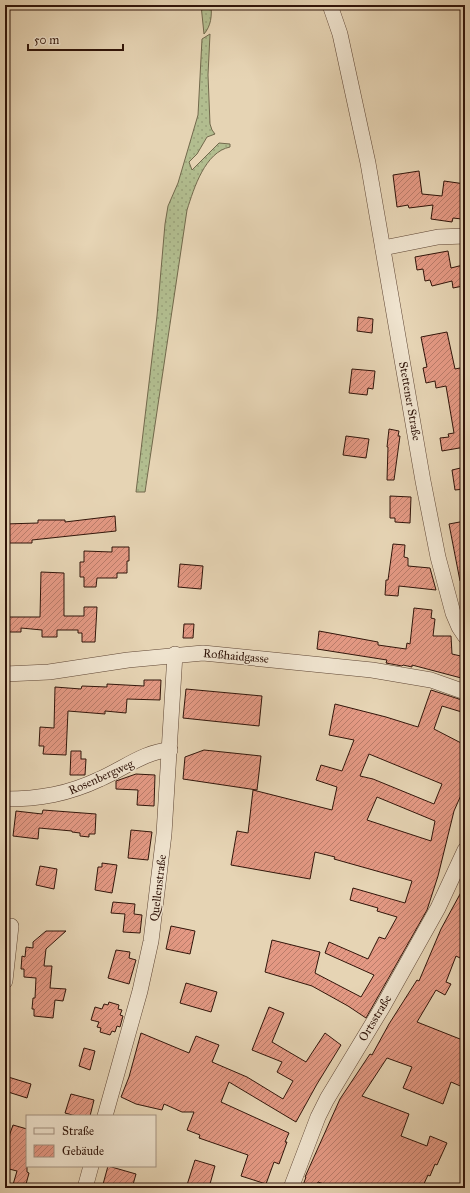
<svg xmlns="http://www.w3.org/2000/svg" width="470" height="1193" font-family="'IM FELL Great Primer',serif">
  <style>
    .grass { fill: url(#grass-dots); stroke: #72694c }
    .building { fill: url(#building-hatch); stroke: #31150a; fill-rule: evenodd }
    .lines { fill: none; stroke-linecap: round; stroke-linejoin: round }
    .minor-casing { stroke: #5e4534; stroke-width: 16 }
    .minor { stroke: #efe3ce; stroke-width: 15 }
    .labels { text-anchor: middle; stroke-width: 3; stroke-linejoin: round; paint-order: stroke }
    .street-label { font-size: 12px; fill: #31150a; stroke: #efe3ce }
  </style>
  <defs>
    <pattern id="grass-dots" width="8" height="8" patternUnits="userSpaceOnUse"><rect width="8" height="8" fill="#b2bd8f"/><path d="M2 2h.1M6 6h.1" fill="none" stroke="#9aa27a" stroke-width="1.8" stroke-linecap="round"/></pattern>
    <pattern id="building-hatch" width="6" height="6" patternUnits="userSpaceOnUse"><rect width="6" height="6" fill="#e49984"/><path d="M-1 1l2-2M0 6l6-6M5 7l2-2" fill="none" stroke="#b97c6a"/></pattern>
  </defs>
  <rect width="100%" height="100%" fill="#e6d4b4"/>
  <filter id="stains"><feTurbulence type="fractalNoise" baseFrequency=".005" numOctaves="4"/><feColorMatrix values="0 0 0 0 .2 0 0 0 0 .09 0 0 0 0 .02 0 0 0 .5 -.17"/></filter>
  <radialGradient id="worn" r=".72"><stop offset=".6" stop-color="#630" stop-opacity="0"/><stop offset="1" stop-color="#630" stop-opacity=".3"/></radialGradient>
  <!-- grass -->
  <g class="grass">
    <path d="M201 5H211C212 16 211 26 204 34Z"/>
    <path d="M210 34 208 75 210 124 212 130 215 134 207 137 197 154 189 162 192 170 219 143 230 144V147C205 152 194 188 187 210L145 492H136L157 316 165 224 168 206 178 183 198 115 202 39Z"/>
  </g>
  <!-- building -->
  <g class="building">
    <polygon points="419,171 422,194 442,196 444,181 465,184 465,197 462,219 453,218 452,222 431,219 433,205 409,208 408,205 397,207 393,175"/>
    <polygon points="448,251 451,268 463,265 463,286 453,288 452,281 432,286 430,280 425,281 423,269 417,270 415,257"/>
    <polygon points="358,317 373,319 372,333 357,331"/>
    <polygon points="447,332 455,369 465,367 465,447 442,451 440,438 449,437 448,434 454,433 446,386 436,388 435,381 426,383 423,368 427,367 421,337"/>
    <polygon points="352,369 375,371 373,389 368,388 367,395 349,393"/>
    <polygon points="389,429 399,431 398,436 400,436 394,480 387,480 388,447 387,447"/>
    <polygon points="346,436 369,439 366,458 343,455"/>
    <polygon points="465,467 465,489 455,490 452,470"/>
    <polygon points="390,496 411,497 410,523 395,522 395,518 390,518"/>
    <polygon points="115,516 116,531 32,540 32,543 5,543 5,524 38,523 38,520 65,520 65,522"/>
    <polygon points="465,521 465,581 460,581 449,524"/>
    <polygon points="393,544 405,545 404,557 408,558 408,566 430,568 436,590 399,586 398,596 385,595 386,580 388,580"/>
    <polygon points="112,547 129,547 129,561 127,561 127,573 117,573 117,578 97,578 96,587 84,587 84,577 80,577 80,562 84,562 84,551 112,552"/>
    <polygon points="180,564 203,566 201,589 178,587"/>
    <polygon points="41,572 64,573 64,616 84,616 84,607 97,607 95,642 82,642 82,633 78,633 78,630 57,630 57,637 42,637 42,630 21,628 21,632 5,632 5,617 40,617"/>
    <polygon points="414,608 432,610 431,618 435,619 433,636 451,636 452,654 465,657 465,679 412,665 412,667 403,665 402,666 386,663 387,660 317,649 319,631 378,642 378,645 406,649 407,643 410,644"/>
    <polygon points="184,624 194,624 193,638 183,638"/>
    <polygon points="144,680 161,680 160,700 127,699 126,713 105,711 105,714 68,711 66,755 43,754 44,746 39,746 40,727 54,728 55,687 81,689 82,686 107,687 107,684 144,686"/>
    <polygon points="186,689 262,696 259,726 183,718"/>
    <path d="M431 690 465 701V713L442 706 434 729 465 745V786L454 811 438 876 427 910 366 1018 348 1006 312 986 265 972 272 940 320 952 315 973 361 997 374 975 325 953 329 942 368 959 379 937 385 939 397 917 377 911 378 908 350 900 353 888 405 903 412 881 334 859 335 857 315 852 310 879 231 865 237 831 248 833 253 790 332 810 337 787 316 780 321 765 342 771 354 740 329 735 335 704 386 717 418 727ZM369 754 442 784 434 804 373 779 360 776ZM377 797 435 821 431 841 367 820Z"/>
    <polygon points="204,750 261,756 257,790 183,779 185,757"/>
    <polygon points="71,751 81,751 81,759 86,759 85,775 70,775"/>
    <polygon points="136,774 155,775 154,806 137,805 138,790 116,789 116,781"/>
    <polygon points="43,810 96,814 95,834 89,834 89,837 80,836 80,833 72,832 72,831 39,828 38,839 13,836 16,811 42,814"/>
    <polygon points="131,830 152,832 148,860 128,858"/>
    <polygon points="102,863 117,865 112,893 95,890 98,867 102,867"/>
    <polygon points="40,866 57,869 54,889 36,885"/>
    <polygon points="465,885 465,953 462,959 456,956 446,982 451,984 445,995 436,990 417,1022 465,1041 465,1088 451,1082 443,1104 403,1088 412,1067 387,1058 362,1096 409,1114 401,1136 427,1146 430,1136 447,1143 437,1165 435,1164 430,1176 428,1175 422,1188 336,1188 318,1182 315,1188 302,1188 306,1177 305,1177 340,1099 370,1054 372,1055 389,1024 417,980 419,981 441,929"/>
    <polygon points="113,902 135,904 134,914 142,915 140,933 123,932 125,914 111,913"/>
    <polygon points="171,926 195,931 190,954 166,949"/>
    <polygon points="46,931 66,931 46,949 44,966 52,966 50,988 66,989 63,1001 55,1000 53,1018 34,1016 34,1009 32,1009 33,998 35,998 36,978 24,977 24,969 21,969 22,956 25,957 26,947 33,948 33,942"/>
    <polygon points="116,950 130,952 129,958 136,960 129,984 108,978"/>
    <polygon points="186,983 217,992 211,1012 180,1003"/>
    <polygon points="109,1002 119,1005 118,1009 122,1010 120,1015 123,1016 120,1027 117,1026 115,1032 112,1031 110,1035 100,1032 101,1028 97,1027 99,1022 91,1020 95,1007 102,1009 104,1004 108,1005"/>
    <polygon points="269,1007 284,1013 272,1042 306,1062 325,1033 341,1045 317,1084 296,1122 229,1082 221,1102 289,1133 285,1142 287,1142 279,1164 274,1162 266,1184 241,1176 248,1155 199,1138 200,1135 187,1130 194,1112 182,1112 164,1104 162,1110 136,1104 121,1097 129,1077 141,1033 189,1053 196,1036 219,1045 212,1062 247,1077 283,1099 293,1081 277,1072 282,1062 252,1050"/>
    <polygon points="84,1048 95,1051 90,1070 79,1066"/>
    <polygon points="5,1076 31,1084 27,1098 5,1091"/>
    <polygon points="71,1094 94,1100 90,1116 76,1116 65,1113"/>
    <polygon points="13,1125 27,1129 27,1172 29,1173 25,1188 12,1188 17,1171 5,1168 5,1142 7,1142"/>
    <polygon points="195,1160 215,1166 210,1184 216,1185 216,1188 186,1188"/>
    <polygon points="108,1166 136,1174 132,1188 102,1188"/>
  </g>
  <g class="lines">
    <defs>
      <g id="minor">
        <polyline points="330,5 340,34 368,163 423,481 438,557 453,613 459,627 465,636"/>
        <polyline points="383,248 438,237 465,236"/>
        <polyline points="5,674 49,672 128,660 203,653 372,670 431,680 465,692"/>
        <path d="M5 799C40 799 68 794 100 779 123 769 145 751 170 750"/>
        <polyline points="5,926 11,926 5,981"/>
        <polyline points="105,1116 140,991 151,941 164,834 175,654"/>
        <polyline points="85,1188 91,1166"/>
        <polyline points="291,1188 318,1117 327,1099 382,1008 438,908 465,850"/>
      </g>
    </defs>
    <!-- minor casing -->
    <use href="#minor" class="minor-casing"/>
    <!-- minor -->
    <use href="#minor" class="minor"/>
  </g>
  <g class="labels">
    <!-- street labels -->
    <g class="street-label">
      <text transform="translate(410 401) rotate(80)" y="4">Stettener Straße</text>
      <text transform="translate(236 656) rotate(5)" y="4">Roßhaidgasse</text>
      <text transform="translate(101 777) rotate(-24)" y="4">Rosenbergweg</text>
      <text transform="translate(158 888) rotate(-83)" y="4">Quellenstraße</text>
      <text transform="translate(375 1018) rotate(-59)" y="4">Ortsstraße</text>
    </g>
  </g>
  <!-- margin -->
  <rect width="470" height="1193" fill="none" stroke="#e6d4b4" stroke-width="20"/>
  <rect x="6" y="6" width="458" height="1181" fill="none" stroke="#31150a" stroke-width="2"/>
  <rect x="10" y="10" width="450" height="1173" fill="none" stroke="#31150a"/>
  <!-- legend -->
  <rect x="26" y="1115" width="130" height="52" fill="#efe3ce" stroke="#a39180"/>
  <rect x="34" y="1128" width="20" height="6" fill="#efe3ce" stroke="#a39180"/>
  <text x="62" y="1135" font-size="12" fill="#31150a">Straße</text>
  <rect x="34" y="1145" width="20" height="12" fill="url(#building-hatch)" stroke="#a39180"/>
  <text x="62" y="1155" font-size="12" fill="#31150a">Gebäude</text>
  <!-- scale -->
  <path d="M28 44v6h95v-6" fill="none" stroke="#31150a" stroke-width="2"/>
  <text x="34" y="44" font-size="12" fill="#31150a" stroke="#efe3ce" stroke-width="3" paint-order="stroke">50 m</text>
  <rect width="100%" height="100%" filter="url(#stains)"/>
  <rect width="100%" height="100%" fill="url(#worn)"/>
</svg>
